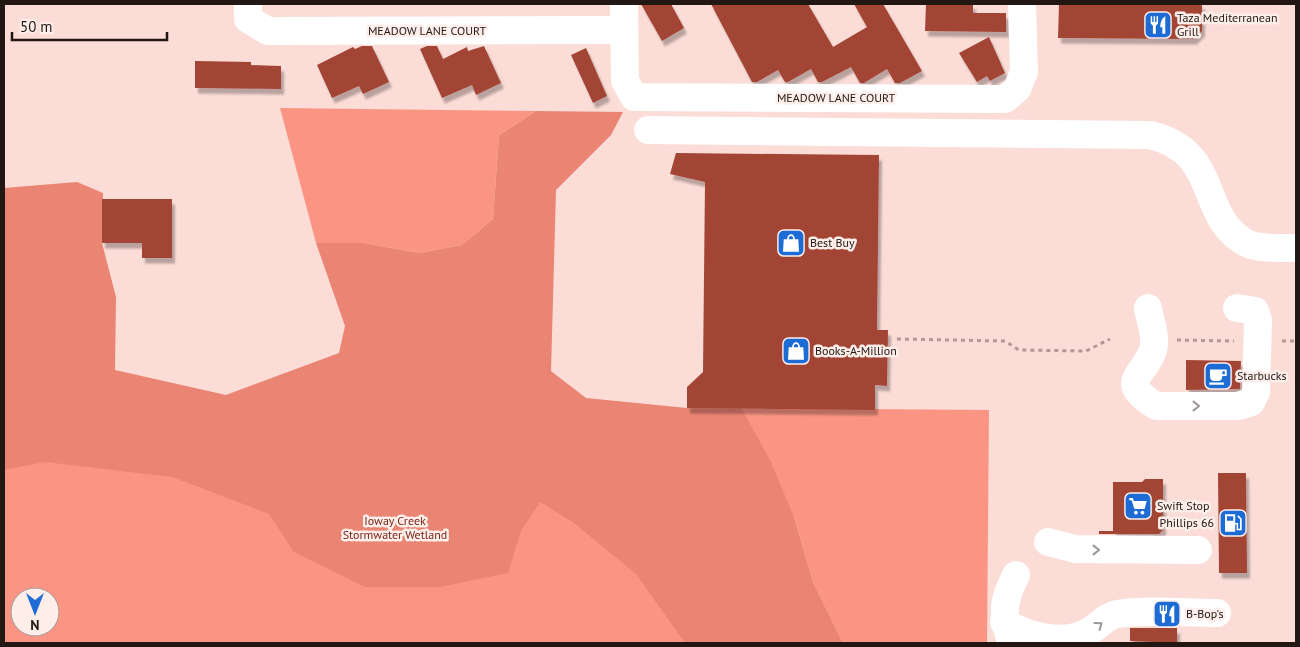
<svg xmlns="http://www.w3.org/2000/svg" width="1300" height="647" font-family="'PT Sans',sans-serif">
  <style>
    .green { fill: #fb9583; fill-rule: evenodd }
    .forest { fill: #ea8473 }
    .building { fill: #a34536; filter: url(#shadow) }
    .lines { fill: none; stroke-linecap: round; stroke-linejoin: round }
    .path { stroke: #b19994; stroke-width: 3; stroke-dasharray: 4 4; stroke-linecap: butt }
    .minor { stroke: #fff; stroke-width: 28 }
    .oneway { stroke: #9c9795 }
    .labels { text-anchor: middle; stroke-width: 5; stroke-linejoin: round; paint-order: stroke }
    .poi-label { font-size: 12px; fill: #231714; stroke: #fdeeea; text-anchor: start }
    .street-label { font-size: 12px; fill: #231714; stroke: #fdeeea }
    .park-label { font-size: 12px; fill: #781e12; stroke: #fdeeea }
  </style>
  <defs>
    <filter id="shadow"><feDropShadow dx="3" dy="5.5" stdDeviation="1" flood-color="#0004"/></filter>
  </defs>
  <rect width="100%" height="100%" fill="#fbdcd7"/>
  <!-- green -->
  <g class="green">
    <polygon points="280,108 536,111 499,135 493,219 462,245 419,253 364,243 316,243"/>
    <path d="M741 408 989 410 987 643H843L813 582 794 517 786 643H4V412H743ZM20 597H50V627H20Z"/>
  </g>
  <!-- forest -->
  <polygon class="forest" points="536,111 623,112 611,135 556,190 551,371 586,398 687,408 741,408 770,460 794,517 813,582 843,643 685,643 636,574 574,523 540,502 521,531 508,573 440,587 365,587 294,552 269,514 172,477 45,462 4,470 4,188 77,182 103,193 102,243 116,297 115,370 226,395 339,353 345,326 316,243 364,243 419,253 462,245 493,219 499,135"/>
  <!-- building -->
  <g class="building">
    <polygon points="641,4 671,4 684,28 662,41"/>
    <polygon points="711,4 808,4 833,47 867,27 854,4 883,4 922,71 900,83 895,83 887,69 864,83 860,83 851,67 822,82 818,82 811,69 788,82 785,82 778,70 757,82 752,82"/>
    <polygon points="926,4 973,4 973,13 1006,13 1006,32 925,31"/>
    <polygon points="1059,4 1202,4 1202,31 1194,39 1058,38"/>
    <polygon points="989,37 1005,73 990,81 987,76 977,82 959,53"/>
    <polygon points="362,46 372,46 389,82 363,94 359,86 332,98 317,65 353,47 355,49"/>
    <polygon points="427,46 437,46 443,59 467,47 468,51 484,46 501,83 476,95 472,85 442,98 420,49"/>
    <polygon points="586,48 607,96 593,103 571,55"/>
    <polygon points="195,61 251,62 251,65 281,66 281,89 195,88"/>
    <polygon points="676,153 879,155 877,330 888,330 887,386 875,385 875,410 687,408 687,387 703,372 705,182 670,174"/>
    <polygon points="102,199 172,199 172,258 142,258 142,243 102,243"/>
    <polygon points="1186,360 1241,361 1240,389 1186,390"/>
    <polygon points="1218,473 1246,473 1247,573 1219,573"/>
    <polygon points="1145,479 1163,479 1163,530 1159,534 1099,534 1099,531 1113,531 1113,482 1142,482"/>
    <polygon points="1130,628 1177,628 1177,643 1130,641"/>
  </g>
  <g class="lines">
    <!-- path -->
    <g class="path">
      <polyline points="897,339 1005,341 1019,350 1086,351 1110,339"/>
      <polyline points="1177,340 1234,341"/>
      <polyline points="1282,341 1296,341"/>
    </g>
    <!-- minor -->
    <g class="minor">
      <polyline points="248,4 248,19 268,31 624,30"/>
      <polyline points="624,4 625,81 634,97 1005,99 1017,89 1024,72 1022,4"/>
      <path d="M648 130 1150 135C1222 152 1197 216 1246 243 1257 249 1284 248 1296 248"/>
      <path d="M1148 308C1150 320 1157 339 1153 350 1144 377 1116 381 1156 406H1238L1251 402 1256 392 1258 320 1255 311 1237 308"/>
      <polyline points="1048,542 1075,549 1198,550"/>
      <path d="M1004 622C1027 636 1063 646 1088 632 1098 627 1106 616 1117 614 1149 609 1184 613 1217 613"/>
      <path d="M1010 638C1001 612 1004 599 1016 575"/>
    </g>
  </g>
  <!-- one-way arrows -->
  <defs><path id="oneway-chevron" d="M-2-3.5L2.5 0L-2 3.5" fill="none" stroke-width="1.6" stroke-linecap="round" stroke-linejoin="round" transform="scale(1.25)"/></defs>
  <g class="oneway">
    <use href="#oneway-chevron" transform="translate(1196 406)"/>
    <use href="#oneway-chevron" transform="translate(1096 550)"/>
    <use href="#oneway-chevron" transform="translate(1099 625) rotate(-36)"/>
  </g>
  <!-- icons -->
  <defs>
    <symbol id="restaurant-square" viewBox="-11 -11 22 22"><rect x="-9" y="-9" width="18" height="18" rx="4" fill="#1d6cd6" stroke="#fdeeea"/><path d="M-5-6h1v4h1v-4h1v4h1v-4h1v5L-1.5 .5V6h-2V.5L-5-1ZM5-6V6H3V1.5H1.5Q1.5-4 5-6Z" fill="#fff"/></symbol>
    <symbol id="shop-square" viewBox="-11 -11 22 22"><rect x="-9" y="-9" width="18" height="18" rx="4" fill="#1d6cd6" stroke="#fdeeea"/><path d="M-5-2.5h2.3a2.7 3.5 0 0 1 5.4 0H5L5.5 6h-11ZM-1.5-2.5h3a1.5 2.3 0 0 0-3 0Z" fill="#fff"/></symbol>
    <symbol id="cafe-square" viewBox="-11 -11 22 22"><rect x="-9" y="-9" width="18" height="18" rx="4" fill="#1d6cd6" stroke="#fdeeea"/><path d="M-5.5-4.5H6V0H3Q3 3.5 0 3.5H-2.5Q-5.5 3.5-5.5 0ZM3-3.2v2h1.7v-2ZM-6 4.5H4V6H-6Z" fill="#fff"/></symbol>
    <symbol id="supermarket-square" viewBox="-11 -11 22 22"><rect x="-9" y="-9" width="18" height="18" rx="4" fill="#1d6cd6" stroke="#fdeeea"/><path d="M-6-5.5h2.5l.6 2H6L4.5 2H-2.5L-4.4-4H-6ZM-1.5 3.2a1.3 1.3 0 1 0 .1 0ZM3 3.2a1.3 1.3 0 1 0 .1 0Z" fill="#fff"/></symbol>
    <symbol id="fuel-square" viewBox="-11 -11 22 22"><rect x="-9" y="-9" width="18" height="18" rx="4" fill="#1d6cd6" stroke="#fdeeea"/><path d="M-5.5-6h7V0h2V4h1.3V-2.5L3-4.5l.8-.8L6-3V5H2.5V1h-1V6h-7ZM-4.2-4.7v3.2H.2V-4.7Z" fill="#fff"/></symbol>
  </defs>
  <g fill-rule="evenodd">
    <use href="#restaurant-square" x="1142" y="9" width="32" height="32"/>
    <use href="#shop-square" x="775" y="227" width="32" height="32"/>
    <use href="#shop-square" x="780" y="335" width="32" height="32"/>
    <use href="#cafe-square" x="1202" y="360" width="32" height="32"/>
    <use href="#supermarket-square" x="1122" y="490" width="32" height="32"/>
    <use href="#fuel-square" x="1217" y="507" width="32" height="32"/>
    <use href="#restaurant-square" x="1151" y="598" width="32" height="32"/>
  </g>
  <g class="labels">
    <!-- poi labels -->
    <g class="poi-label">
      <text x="1177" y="22">Taza Mediterranean<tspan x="1177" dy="14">Grill</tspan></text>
      <text x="810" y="247">Best Buy</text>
      <text x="815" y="355">Books-A-Million</text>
      <text x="1237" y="380">Starbucks</text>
      <text x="1157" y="510">Swift Stop</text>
      <text x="1214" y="527" text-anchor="end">Phillips 66</text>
      <text x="1186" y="618">B-Bop's</text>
    </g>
    <!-- street labels -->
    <g class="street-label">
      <text x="427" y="35">MEADOW LANE COURT</text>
      <text x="836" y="102">MEADOW LANE COURT</text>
    </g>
    <!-- park labels -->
    <g class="park-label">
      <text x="395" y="525">Ioway Creek<tspan x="395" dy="14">Stormwater Wetland</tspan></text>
    </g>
  </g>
  <!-- border -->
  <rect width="1300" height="647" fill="none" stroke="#231714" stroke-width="10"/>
  <!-- north arrow -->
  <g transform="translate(35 612) rotate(180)"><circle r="24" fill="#fdeeea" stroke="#a69894"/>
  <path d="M0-4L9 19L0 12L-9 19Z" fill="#1d6cd6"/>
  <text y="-8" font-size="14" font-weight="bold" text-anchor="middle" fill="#231714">N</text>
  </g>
  <!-- scale -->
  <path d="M12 32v8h155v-8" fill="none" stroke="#231714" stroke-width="2.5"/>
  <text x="20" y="32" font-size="15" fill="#231714" stroke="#fdeeea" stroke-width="4" paint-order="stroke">50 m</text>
</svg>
